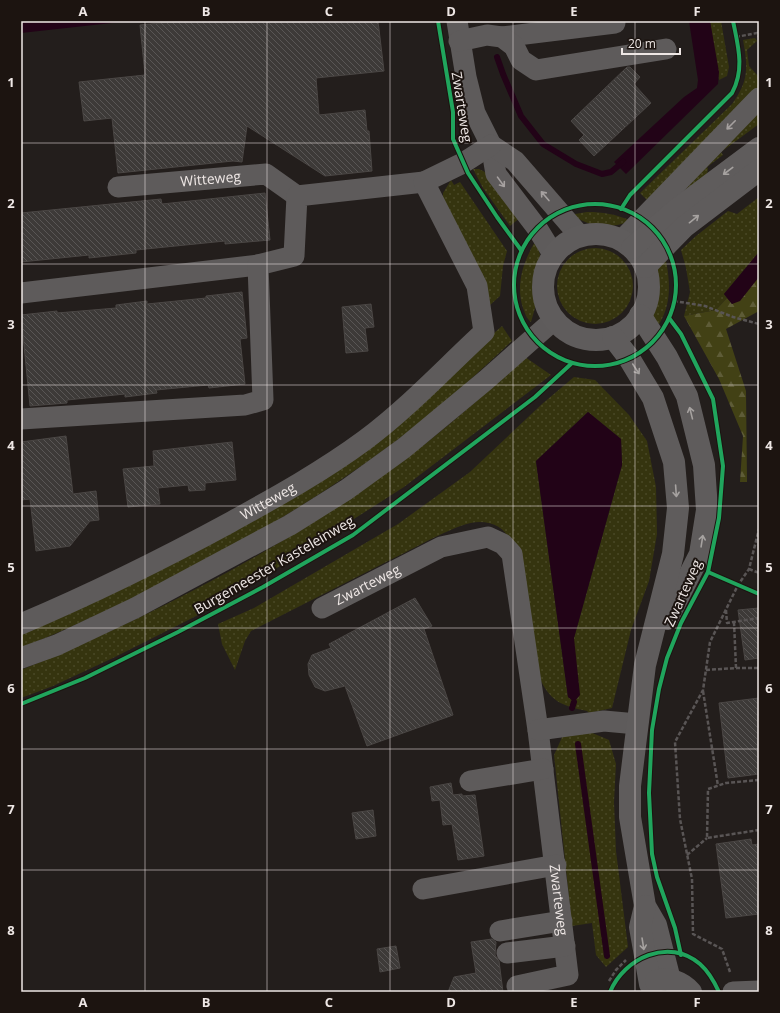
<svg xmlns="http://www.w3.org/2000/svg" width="780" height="1013" font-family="'Open Sans',sans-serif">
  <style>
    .grass { fill: url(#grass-dots); fill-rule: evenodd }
    .forest { fill: url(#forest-firs) }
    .water { fill: #220317 }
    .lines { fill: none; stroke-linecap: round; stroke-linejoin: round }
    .stream { stroke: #220317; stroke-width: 6 }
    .building { fill: url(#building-back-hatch); stroke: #4a4644 }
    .path { stroke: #595555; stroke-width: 2.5; stroke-dasharray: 4 2; stroke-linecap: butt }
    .minor { stroke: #5e5b5b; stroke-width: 21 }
    .major { stroke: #5f5c5c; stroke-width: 22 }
    .cycleway-casing { stroke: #1c1410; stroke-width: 6 }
    .cycleway { stroke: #20a55d; stroke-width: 4 }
    .oneway { stroke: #a6a1a0 }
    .oneway2 { stroke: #a6a2a0 }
    .grid { fill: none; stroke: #eee7e5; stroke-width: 1; stroke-opacity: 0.55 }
    .labels { text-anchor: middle; stroke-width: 4; stroke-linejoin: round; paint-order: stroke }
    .street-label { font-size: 14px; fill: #eee7e5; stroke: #1c1410 }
    .neatline { fill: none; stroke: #eee7e5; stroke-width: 1.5 }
    .grid-label { font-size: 13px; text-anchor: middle; font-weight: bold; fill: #eee7e5 }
  </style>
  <defs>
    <pattern id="grass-dots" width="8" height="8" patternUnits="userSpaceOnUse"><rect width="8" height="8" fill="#35340f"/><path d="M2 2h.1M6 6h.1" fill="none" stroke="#494826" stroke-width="1.8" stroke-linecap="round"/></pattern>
    <pattern id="forest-firs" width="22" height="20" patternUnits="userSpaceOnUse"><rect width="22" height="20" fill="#424115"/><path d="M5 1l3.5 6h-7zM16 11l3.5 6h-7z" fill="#5e5c37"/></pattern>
    <pattern id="building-back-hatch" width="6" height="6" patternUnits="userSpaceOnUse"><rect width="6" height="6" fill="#3d3a38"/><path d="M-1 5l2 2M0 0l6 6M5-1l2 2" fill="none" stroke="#595655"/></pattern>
  </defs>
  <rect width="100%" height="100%" fill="#231e1c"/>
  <!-- grass -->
  <g class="grass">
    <polygon points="710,21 721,21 729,67 727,76 719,80"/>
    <path d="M755 38 757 41 747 50 749 66 759 77V91L650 203 640 193 732 104C749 81 748 67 743 40Z"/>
    <polygon points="759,105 759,124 721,152 723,155 707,167 708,169 706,180 669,208"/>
    <polygon points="473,169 479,169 489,174 521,217 510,226 483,188"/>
    <polygon points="451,180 454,185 460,182 507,251 503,266 500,296 489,306 443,201 443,193"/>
    <polygon points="759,197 759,252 724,294 727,298 716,310 684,316 690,292 686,268 681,250 696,236 728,211 737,214"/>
    <path d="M587 212C603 212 616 214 631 221 611 229 592 228 574 216L575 214Z"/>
    <path d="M536 240 540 255 535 276V308L531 322C526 318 525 313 523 308 515 284 524 260 536 240Z"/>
    <circle cx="595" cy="286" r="38"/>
    <path d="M666 261C671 286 671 308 656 329L650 313 655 293V278L657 267Z"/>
    <path d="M502 326 512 341C481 370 450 399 417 425 297 518 161 590 21 648V634L230 533 477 348Z"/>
    <path d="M525 357 551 375 404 487 224 602 113 658 53 686 21 698V670C143 620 261 560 369 485 425 447 476 403 525 357Z"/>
    <path d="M574 377 595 380 629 415 647 441 656 487 657 534 649 581 631 630 612 708 589 713 587 711C564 706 552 703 541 681L513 547C507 531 498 522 479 522 459 522 417 547 398 556 349 581 300 606 251 631L245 641 235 670 222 644 218 624 254 608 398 524 470 472 542 404ZM588 412 621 439 622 465 574 638V701L568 697 536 461Z"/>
    <polygon points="590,732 609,740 616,764 614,802 616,851 628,947 606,967 596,955 592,923 572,926 554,755 564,733"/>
  </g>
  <!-- forest -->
  <polygon class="forest" points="759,275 759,311 726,329 746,391 747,482 740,482 743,436 719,379 684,316 716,310 727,298 732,304"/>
  <!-- water -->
  <g class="water">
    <polygon points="33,21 130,21 21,33 21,22"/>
    <polygon points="689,21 710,21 719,72 718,84 626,174 614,162 684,97 697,88 698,80"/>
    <polygon points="759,252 759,277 740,301 732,304 724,294"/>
    <polygon points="588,412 621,439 622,465 574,638 580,695 574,702 568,697 536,461"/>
  </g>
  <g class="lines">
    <!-- stream -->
    <g class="stream">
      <polyline points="497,57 503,74 521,116 543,144 576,164 602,174 611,172 623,162"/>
      <polyline points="572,708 574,702"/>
      <polyline points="578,744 607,956"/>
    </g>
  </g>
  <!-- building -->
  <g class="building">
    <polygon points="179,21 378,21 384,71 316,78 319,115 365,110 367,131 369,131 372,171 325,176 247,126 242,162 233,161 118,173 112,118 84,121 79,82 145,75 140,25"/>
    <polygon points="627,67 630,67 640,77 634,84 651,103 594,156 579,140 584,135 571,121"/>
    <polygon points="265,193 270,240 225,244 225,241 136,250 136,253 89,258 89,255 21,262 21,213 161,199 162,204"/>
    <polygon points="242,292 247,338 240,339 245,384 209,388 208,385 156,390 157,393 125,397 125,394 67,400 67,403 30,406 21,315 57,311 57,313 116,308 116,305 147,301 147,304 206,298 206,296"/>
    <polygon points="371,304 374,327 365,328 368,351 346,353 342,307"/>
    <polygon points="66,436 73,494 96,491 99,520 90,521 70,546 36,551 30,499 21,500 21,442"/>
    <polygon points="232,442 236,480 205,483 205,490 189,491 188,485 158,488 160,504 128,507 123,469 154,466 153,451"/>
    <polygon points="415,598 432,626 424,629 453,715 367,746 345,686 325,691 315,687 309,675 308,664 312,655 331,648 329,644"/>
    <polygon points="759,608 759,658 745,660 738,610"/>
    <polygon points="759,698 759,774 728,778 719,703"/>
    <polygon points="451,783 453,795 462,794 462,796 475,795 484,856 458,860 452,824 443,825 440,800 432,801 430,787"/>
    <polygon points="373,810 376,836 356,839 352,813"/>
    <polygon points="751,839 752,845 759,844 759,914 726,918 716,844"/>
    <polygon points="492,939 496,942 495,955 499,961 503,992 448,992 454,977 476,973 471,942"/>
    <polygon points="396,946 400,968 380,972 377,949"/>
  </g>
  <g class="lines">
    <!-- path -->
    <g class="path">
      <polyline points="736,37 757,33 759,37"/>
      <polyline points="674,301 705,306 733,317 759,324"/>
      <polyline points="749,569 759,573"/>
      <polyline points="726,610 727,623 759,618"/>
      <polyline points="736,668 759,668"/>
      <polyline points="706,670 736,668 734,622"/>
      <polyline points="703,691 718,786"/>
      <polyline points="759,780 726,783 708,789 707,838 759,830"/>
      <polyline points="687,855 707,838"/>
      <polyline points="730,972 722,949 693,934 692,879 680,819 675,742 703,690 710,642 738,585 749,569 759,529"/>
      <polyline points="609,981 616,970 626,960"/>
    </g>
    <!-- minor -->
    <g class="minor">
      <polyline points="457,21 466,77 475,113 491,145 496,174 537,228 553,254"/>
      <polyline points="502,37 615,23"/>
      <polyline points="459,41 487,35 502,37 514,46 521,60 536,70 666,49"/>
      <polyline points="491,145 515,161 580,236"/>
      <path id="s1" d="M118 187 266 174 297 196"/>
      <polyline points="622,240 759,98"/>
      <polyline points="21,293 258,265"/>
      <polyline points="21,419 245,405 263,400 258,265 294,256 297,196 424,182"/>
      <path id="s2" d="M322 608 441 547 488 537 503 544 512 554 538 730 568 975 517 986"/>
      <path id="s3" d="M21 624C94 593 161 560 231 522 276 497 323 471 365 440 408 408 445 368 484 332L477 286 424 182 463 163 491 145"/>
      <polyline points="21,658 57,645 135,608 290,525 346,490 404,448 486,380 554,320"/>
      <polyline points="538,730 604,721 637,724"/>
      <polyline points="470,781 543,769"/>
      <polyline points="423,889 556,865"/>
      <polyline points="500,931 562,921"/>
      <polyline points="507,953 565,946"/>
      <polyline points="733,992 759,991"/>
    </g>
    <!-- major -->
    <g class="major">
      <circle cx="596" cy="287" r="53"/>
      <polyline points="632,248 676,210 759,148"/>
      <polyline points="645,267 684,227 759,170"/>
      <polyline points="640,315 667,357 687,396 704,465 707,510 700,554 667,619"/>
      <polyline points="613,337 629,358 653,398 674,462 678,508 673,554 645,665 630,786 630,817 645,906 656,925 670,980"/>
      <polyline points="645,906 640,927 650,984"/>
      <path d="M656 981C669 977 682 982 691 992"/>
    </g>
    <defs>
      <g id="cycleway">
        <polyline points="438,21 453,112 453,139 468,173 497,217 521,250"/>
        <circle cx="595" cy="285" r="81"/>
        <path d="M621 209 630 195 732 93C745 69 738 46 733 21"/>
        <polyline points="669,318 681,334 713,399 723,466 719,518 708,572 681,623 667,658 659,689 652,730 649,793 652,854 657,877 675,928 681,955"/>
        <polyline points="708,572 759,594"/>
        <polyline points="21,704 85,678 178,632 263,587 353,535 535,397 572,363"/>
        <path d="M610 992C624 958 669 937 700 964 709 972 714 981 719 992"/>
      </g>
    </defs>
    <!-- cycleway casing -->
    <use href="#cycleway" class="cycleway-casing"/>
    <!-- cycleway -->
    <use href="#cycleway" class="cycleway"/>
  </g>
  <!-- one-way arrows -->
  <defs><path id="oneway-shaft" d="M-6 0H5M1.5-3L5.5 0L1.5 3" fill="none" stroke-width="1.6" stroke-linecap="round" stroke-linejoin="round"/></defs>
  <g class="oneway">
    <use href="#oneway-shaft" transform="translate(731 125) rotate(135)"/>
    <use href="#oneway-shaft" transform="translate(501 182) rotate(54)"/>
    <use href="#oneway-shaft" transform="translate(545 196) rotate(-131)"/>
  </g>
  <g class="oneway2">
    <use href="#oneway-shaft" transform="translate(728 171) rotate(143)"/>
    <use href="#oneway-shaft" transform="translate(694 219) rotate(-39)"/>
    <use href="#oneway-shaft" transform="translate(636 369) rotate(57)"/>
    <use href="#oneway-shaft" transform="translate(691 413) rotate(-104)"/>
    <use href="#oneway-shaft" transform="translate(676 491) rotate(86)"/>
    <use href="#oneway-shaft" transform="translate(702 541) rotate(-81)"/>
    <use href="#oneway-shaft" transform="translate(643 944) rotate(81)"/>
  </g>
  <!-- grid -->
  <path class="grid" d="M145 21V992M267 21V992M390 21V992M513 21V992M635 21V992M21 143H759M21 264H759M21 385H759M21 506H759M21 628H759M21 749H759M21 870H759"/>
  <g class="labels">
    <!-- street labels -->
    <g class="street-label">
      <text transform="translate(462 107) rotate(81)" y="5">Zwarteweg</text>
      <text dy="5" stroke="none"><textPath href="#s1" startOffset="93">Witteweg</textPath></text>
      <text dy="5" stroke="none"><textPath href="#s3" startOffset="276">Witteweg</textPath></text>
      <text transform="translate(274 565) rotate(-30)" y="5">Burgemeester Kasteleinweg</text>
      <text dy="5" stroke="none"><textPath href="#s2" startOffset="51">Zwarteweg</textPath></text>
      <text transform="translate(683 593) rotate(-66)" y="5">Zwarteweg</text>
      <text dy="5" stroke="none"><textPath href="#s2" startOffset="561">Zwarteweg</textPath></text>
    </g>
  </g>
  <!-- border -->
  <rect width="780" height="1013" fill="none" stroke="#1c1410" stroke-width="44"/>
  <!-- scale -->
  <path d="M622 48v6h58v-6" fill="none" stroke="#eee7e5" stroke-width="2"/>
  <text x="628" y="48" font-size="12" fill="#eee7e5" stroke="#1c1410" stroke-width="3" paint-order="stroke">20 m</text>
  <rect x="22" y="22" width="736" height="969" class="neatline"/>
  <g class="grid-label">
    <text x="83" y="16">A</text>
    <text x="206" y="16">B</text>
    <text x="329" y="16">C</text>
    <text x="451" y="16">D</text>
    <text x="574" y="16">E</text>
    <text x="697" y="16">F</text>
    <text x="11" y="87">1</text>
    <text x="769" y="87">1</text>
    <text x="11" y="208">2</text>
    <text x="769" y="208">2</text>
    <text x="11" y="329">3</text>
    <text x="769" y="329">3</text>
    <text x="11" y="450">4</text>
    <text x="769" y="450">4</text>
    <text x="11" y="572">5</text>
    <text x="769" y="572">5</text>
    <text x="11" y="693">6</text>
    <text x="769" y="693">6</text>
    <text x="11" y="814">7</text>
    <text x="769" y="814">7</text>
    <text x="11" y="935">8</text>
    <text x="769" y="935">8</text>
    <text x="83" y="1007">A</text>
    <text x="206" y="1007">B</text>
    <text x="329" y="1007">C</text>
    <text x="451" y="1007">D</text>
    <text x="574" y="1007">E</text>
    <text x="697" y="1007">F</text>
  </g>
</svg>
